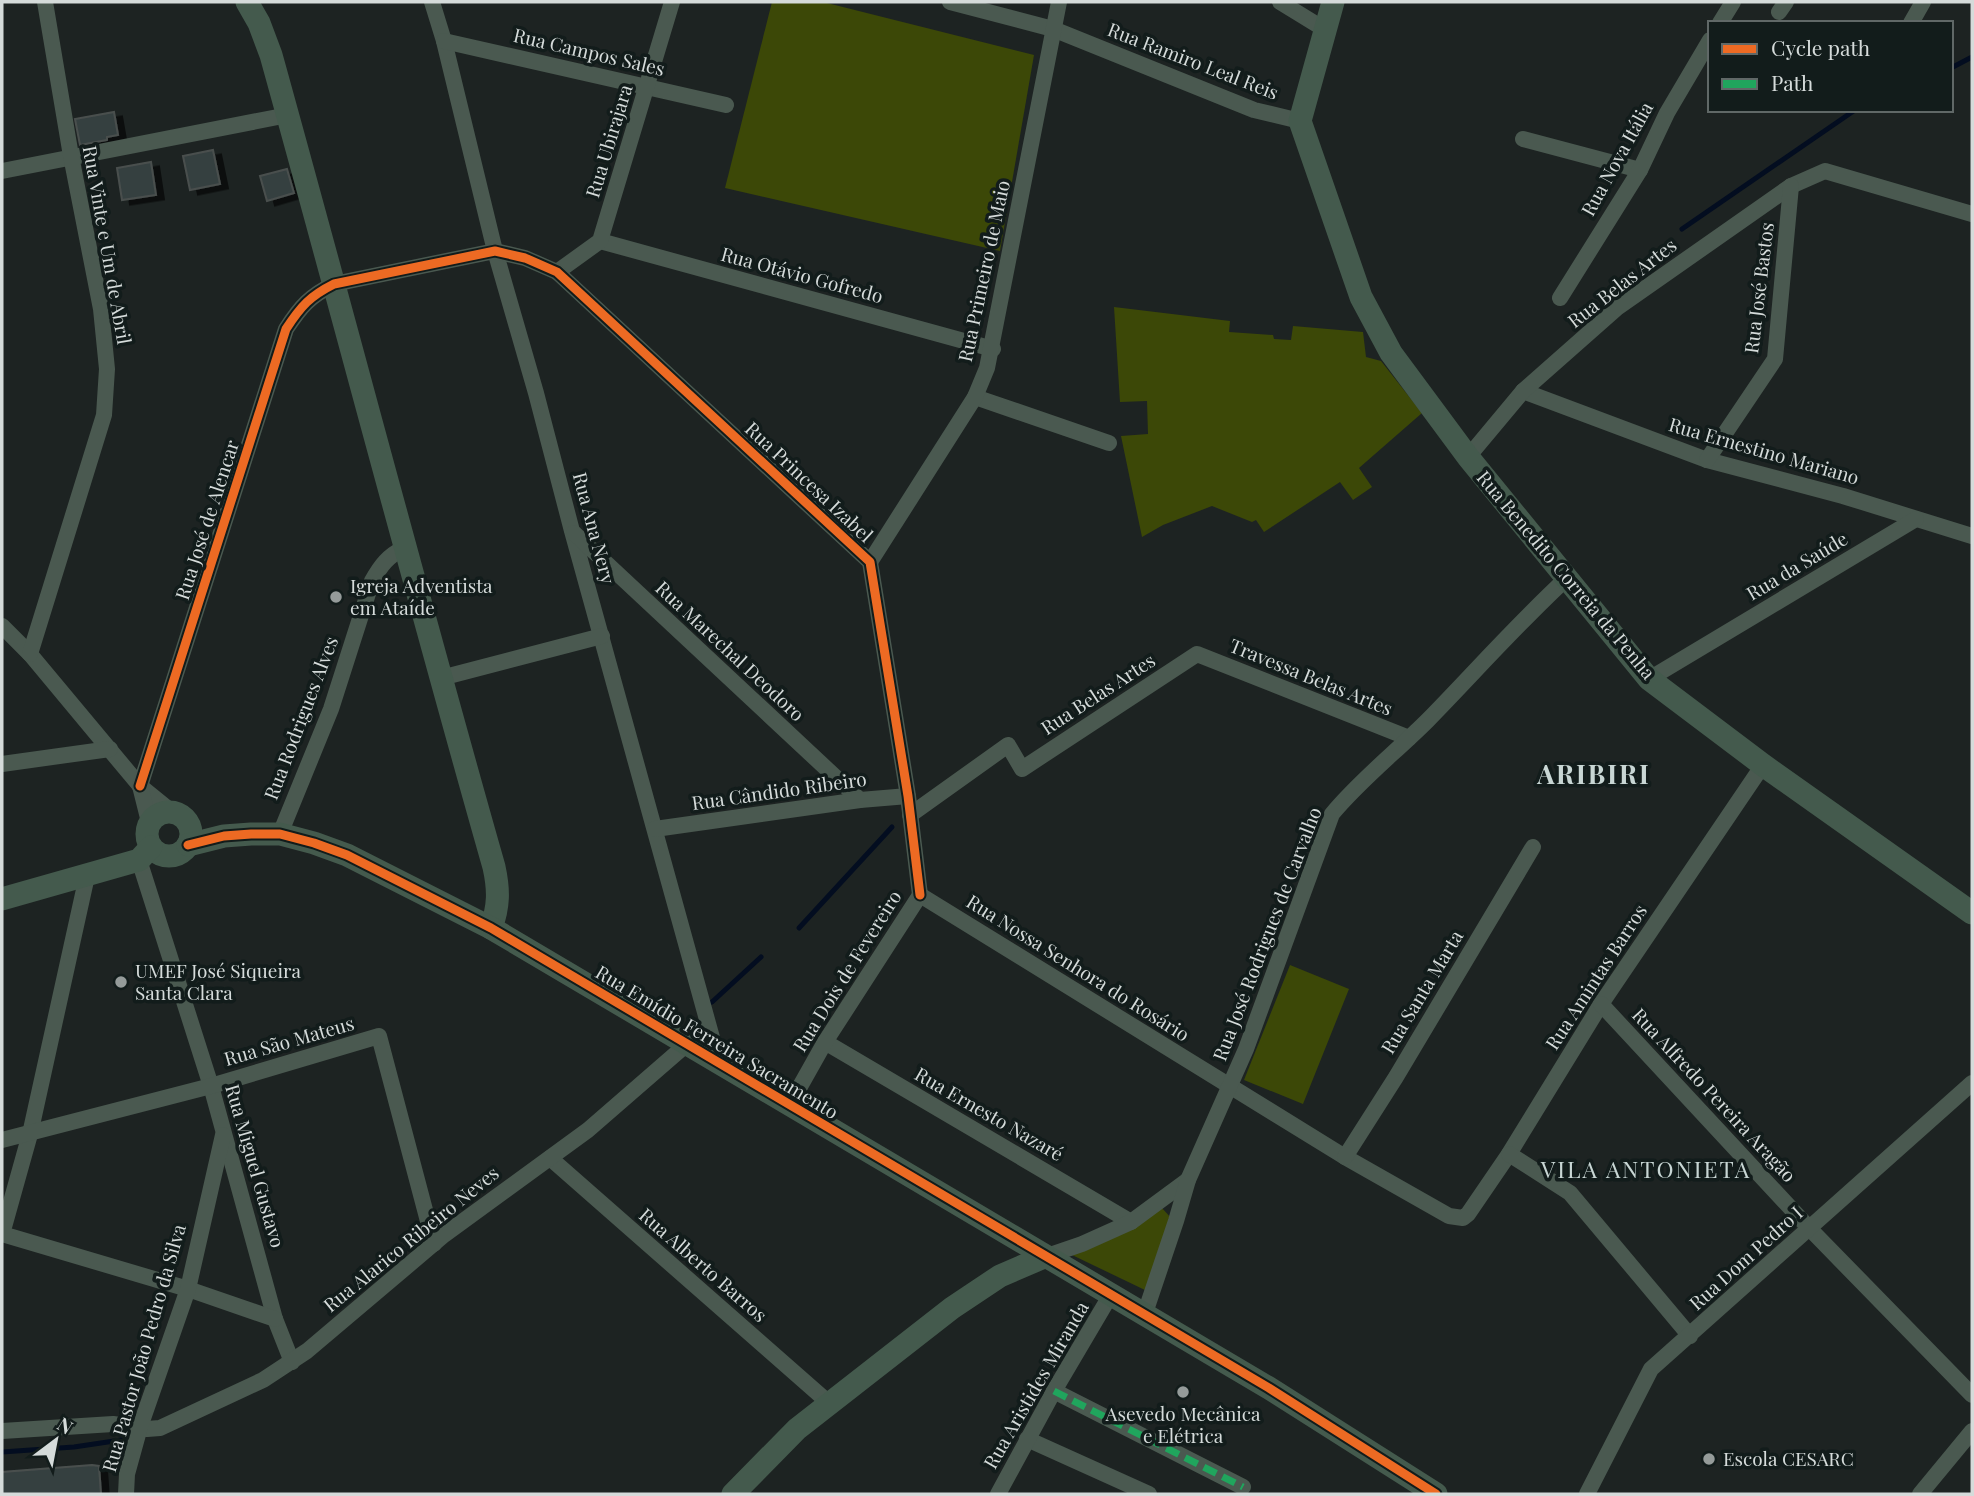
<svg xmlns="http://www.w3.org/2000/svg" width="1974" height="1496" font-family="'Playfair Display',serif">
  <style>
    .green { fill: #3c4807 }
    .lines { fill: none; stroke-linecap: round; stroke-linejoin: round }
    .stream { stroke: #030d20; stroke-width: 5 }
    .building { fill: #364041; stroke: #4a4f4e; stroke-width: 2; filter: url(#shadow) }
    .street { stroke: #4a5950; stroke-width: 16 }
    .secondary { stroke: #445a4d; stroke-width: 23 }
    .quiet { stroke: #20a55d; stroke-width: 7; stroke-dasharray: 14 7; stroke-linecap: butt }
    .cycleway-casing { stroke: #121c1b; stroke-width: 13 }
    .cycleway { stroke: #ed6a23; stroke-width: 9 }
    .poi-dot { fill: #959b9a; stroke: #121c1b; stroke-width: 2.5 }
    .labels { text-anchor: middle; stroke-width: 7; stroke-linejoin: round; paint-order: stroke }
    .street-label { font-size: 19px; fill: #d5dbda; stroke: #121c1b }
    .poi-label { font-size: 19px; fill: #d5dbda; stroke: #121c1b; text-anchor: start }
    .quarter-label { font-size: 23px; letter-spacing: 2px; fill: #c8d6d4; stroke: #121c1b }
    .district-label { font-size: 26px; font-weight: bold; letter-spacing: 2px; fill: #c8d6d4; stroke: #121c1b }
  </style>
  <defs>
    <filter id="shadow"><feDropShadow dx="8" dy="4.5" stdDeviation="0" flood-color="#0009"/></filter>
  </defs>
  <rect width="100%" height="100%" fill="#1d2322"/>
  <!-- green -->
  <g class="green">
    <polygon points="772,2 823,2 1034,55 1000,251 725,188"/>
    <polygon points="1114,307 1230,321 1229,332 1273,335 1274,339 1291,340 1293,326 1363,332 1366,357 1381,361 1422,413 1359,468 1372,487 1353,500 1340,482 1264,532 1256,520 1252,522 1212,506 1163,525 1142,537 1121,436 1148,434 1147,401 1120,402"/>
    <polygon points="1290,965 1349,989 1303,1104 1244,1080"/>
    <polygon points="1161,1207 1172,1219 1147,1291 1070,1254"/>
  </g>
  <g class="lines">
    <!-- stream -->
    <g class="stream">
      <polyline points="1951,68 1972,57"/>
      <polyline points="1682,229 1855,110"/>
      <polyline points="799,928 892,827"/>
      <polyline points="712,1002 761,957"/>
      <polyline points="2,1452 74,1447 121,1440"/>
    </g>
  </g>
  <!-- building -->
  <g class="building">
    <polygon points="114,112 118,135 107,137 107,140 80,145 75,119"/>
    <polygon points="213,150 220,184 190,190 183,156"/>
    <polygon points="151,162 156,195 122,200 117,168"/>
    <polygon points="287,169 294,193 267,201 260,176"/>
    <polygon points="92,1465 99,1466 101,1494 2,1494 2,1472"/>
  </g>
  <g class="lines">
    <!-- street -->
    <g class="street">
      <polyline points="432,2 444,41 495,251 536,393 572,531 719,1063"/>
      <polyline points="950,2 1053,29 1254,110 1300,121"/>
      <polyline points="1280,2 1324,29"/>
      <polyline points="1779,12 1786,2"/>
      <polyline points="1720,23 1733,2"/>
      <polyline points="1911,23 1923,2"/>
      <polyline points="444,41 726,105"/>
      <polyline points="1523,139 1640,170"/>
      <polyline points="2,171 288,115"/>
      <polyline points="600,241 993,349"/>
      <polyline points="557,272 600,241 672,2"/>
      <polyline points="1560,298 1640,170 1667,113 1710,40"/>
      <polyline points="1523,391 1707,460 1843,496 1972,536"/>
      <polyline points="975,397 1109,443"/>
      <polyline points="1468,457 1523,391 1617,308 1791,186 1825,171 1972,214"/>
      <polyline points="1707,460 1775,359 1791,186"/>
      <polyline points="574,533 860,800"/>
      <polyline points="870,562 975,397 987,368 1059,2"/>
      <polyline points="2,626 30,654 140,786 172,812"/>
      <polyline points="30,654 104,415 107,369 101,309 71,156 45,2"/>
      <polyline points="441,678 602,636"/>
      <polyline points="1649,679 1916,519"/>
      <polyline points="2,764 110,749"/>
      <path d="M140 786 286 329C301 306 310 296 334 284L495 251 525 258 557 272 870 562 908 796 920 895"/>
      <polyline points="140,786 149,822"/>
      <polyline points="910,815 1008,745 1022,769 1197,654 1409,738"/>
      <polyline points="655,829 860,800 908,796"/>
      <path d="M280 834 331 709 372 581C381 565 388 556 404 548"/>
      <polyline points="139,860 211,1086 275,1319 292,1362"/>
      <polyline points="87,876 30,1134 2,1234 188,1289 275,1319"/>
      <polyline points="920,895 1345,1157 1449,1216 1463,1218 1468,1214 1509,1154 1601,1004 1763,765"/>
      <polyline points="1601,1004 1810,1229 1972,1395"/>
      <polyline points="825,1042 1131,1222"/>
      <polyline points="789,1106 825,1042 920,895"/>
      <polyline points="2,1140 211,1086 379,1036 434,1244"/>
      <polyline points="1509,1154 1570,1193 1690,1336"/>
      <polyline points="1345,1157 1396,1077 1533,847"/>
      <polyline points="550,1158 829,1403"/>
      <polyline points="1044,1257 1082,1244 1131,1222 1188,1180"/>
      <path d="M1144 1316 1176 1221 1188 1180 1246 1049 1332 814C1360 780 1396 752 1428 720 1474 673 1518 623 1567 578"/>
      <polyline points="1054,1391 1243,1487"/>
      <polyline points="2,1431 113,1424 147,1429 160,1428 263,1380 307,1351 444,1235 588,1130 687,1044"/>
      <polyline points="1027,1439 1149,1494"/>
      <polyline points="126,1494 127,1474 140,1427 188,1289 223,1135"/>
      <polyline points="998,1494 1054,1391 1110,1296"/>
      <polyline points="1587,1494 1651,1369 1972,1083"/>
      <polyline points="1920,1494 1972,1431"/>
    </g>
    <!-- secondary -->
    <g class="secondary">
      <path d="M247 2 259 23 271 55C346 325 417 597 494 867 499 890 499 906 491 928"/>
      <polyline points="1333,2 1300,121 1361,297 1391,353 1468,457 1649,679 1763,765 1972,913"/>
      <circle cx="169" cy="834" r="22"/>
      <polyline points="188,845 224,836 251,834 280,834 314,843 347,855 491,928 1269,1388 1436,1494"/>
      <polyline points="2,899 139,860 151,847"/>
      <polyline points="733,1494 797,1429 952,1308 1000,1276 1044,1257"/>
    </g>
    <!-- quiet -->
    <polyline class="quiet" points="1054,1391 1243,1487"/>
    <defs>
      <g id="cycleway">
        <path d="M140 786 286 329C301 306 310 296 334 284L495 251 525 258 557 272 870 562 908 796 920 895"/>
        <polyline points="188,845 224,836 251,834 280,834 314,843 347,855 491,928 1269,1388 1436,1494"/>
      </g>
    </defs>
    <!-- cycleway casing -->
    <use href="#cycleway" class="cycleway-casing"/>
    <!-- cycleway -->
    <use href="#cycleway" class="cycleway"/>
  </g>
  <!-- markers -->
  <g class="poi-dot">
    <circle cx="336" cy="597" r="7"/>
    <circle cx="121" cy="982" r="7"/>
    <circle cx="1183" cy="1392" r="7"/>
    <circle cx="1709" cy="1459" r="7"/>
  </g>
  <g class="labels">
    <!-- street labels -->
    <g class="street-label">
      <text transform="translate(589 52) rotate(13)" y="7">Rua Campos Sales</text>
      <text transform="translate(1193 61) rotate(21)" y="7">Rua Ramiro Leal Reis</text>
      <text transform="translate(609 141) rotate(-73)" y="7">Rua Ubirajara</text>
      <text transform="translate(1617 159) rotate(-61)" y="7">Rua Nova Itália</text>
      <text transform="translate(107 245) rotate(80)" y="7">Rua Vinte e Um de Abril</text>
      <text transform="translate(984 271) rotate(-78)" y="7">Rua Primeiro de Maio</text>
      <text transform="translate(802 275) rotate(15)" y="7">Rua Otávio Gofredo</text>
      <text transform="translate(1622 283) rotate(-38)" y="7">Rua Belas Artes</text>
      <text transform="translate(1759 288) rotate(-83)" y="7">Rua José Bastos</text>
      <text transform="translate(1764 451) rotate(16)" y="7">Rua Ernestino Mariano</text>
      <text transform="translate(809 482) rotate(43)" y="7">Rua Princesa Izabel</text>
      <text transform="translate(207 520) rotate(-72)" y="7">Rua José de Alencar</text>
      <text transform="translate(594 528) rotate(75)" y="7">Rua Ana Nery</text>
      <text transform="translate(1797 566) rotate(-31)" y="7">Rua da Saúde</text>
      <text transform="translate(1566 575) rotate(50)" y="7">Rua Benedito Correia da Penha</text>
      <text transform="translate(730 651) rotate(43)" y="7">Rua Marechal Deodoro</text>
      <text transform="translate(1311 677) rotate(22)" y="7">Travessa Belas Artes</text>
      <text transform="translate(1098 694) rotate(-33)" y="7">Rua Belas Artes</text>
      <text transform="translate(301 718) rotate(-69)" y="7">Rua Rodrigues Alves</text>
      <text transform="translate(779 791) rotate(-8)" y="7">Rua Cândido Ribeiro</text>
      <text transform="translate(1267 934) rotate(-69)" y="7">Rua José Rodrigues de Carvalho</text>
      <text transform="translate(1078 968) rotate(32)" y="7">Rua Nossa Senhora do Rosário</text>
      <text transform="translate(847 971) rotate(-58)" y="7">Rua Dois de Fevereiro</text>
      <text transform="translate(1596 977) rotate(-57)" y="7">Rua Amintas Barros</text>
      <text transform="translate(1422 992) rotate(-59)" y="7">Rua Santa Marta</text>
      <text transform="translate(289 1041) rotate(-16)" y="7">Rua São Mateus</text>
      <text transform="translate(717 1042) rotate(31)" y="7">Rua Emídio Ferreira Sacramento</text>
      <text transform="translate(1714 1095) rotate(47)" y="7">Rua Alfredo Pereira Aragão</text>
      <text transform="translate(989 1114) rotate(30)" y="7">Rua Ernesto Nazaré</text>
      <text transform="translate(255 1166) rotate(74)" y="7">Rua Miguel Gustavo</text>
      <text transform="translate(411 1239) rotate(-39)" y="7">Rua Alarico Ribeiro Neves</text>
      <text transform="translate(1746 1258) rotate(-42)" y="7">Rua Dom Pedro I</text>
      <text transform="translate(703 1265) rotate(41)" y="7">Rua Alberto Barros</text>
      <text transform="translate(144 1348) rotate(-74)" y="7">Rua Pastor João Pedro da Silva</text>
      <text transform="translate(1036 1385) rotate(-60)" y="7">Rua Aristides Miranda</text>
    </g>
    <!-- poi labels -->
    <g class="poi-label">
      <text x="350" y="593">Igreja Adventista<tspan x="350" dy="22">em Ataíde</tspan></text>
      <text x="135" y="978">UMEF José Siqueira<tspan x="135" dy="22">Santa Clara</tspan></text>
      <text x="1183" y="1421" text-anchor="middle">Asevedo Mecânica<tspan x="1183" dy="22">e Elétrica</tspan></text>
      <text x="1723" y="1466">Escola CESARC</text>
    </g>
    <!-- quarter labels -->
    <g class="quarter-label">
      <text x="1646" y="1178">VILA ANTONIETA</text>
    </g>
    <!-- district labels -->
    <g class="district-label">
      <text x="1594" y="784">ARIBIRI</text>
    </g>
  </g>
  <!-- border -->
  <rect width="1974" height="1496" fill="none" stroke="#d5dbda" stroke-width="7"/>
  <!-- legend -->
  <rect x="1708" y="21" width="245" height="91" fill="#121c1b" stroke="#606867" stroke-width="2"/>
  <rect x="1722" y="44" width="35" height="10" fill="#ed6a23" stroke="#606867" stroke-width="2"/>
  <text x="1771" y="56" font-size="21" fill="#d5dbda">Cycle path</text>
  <rect x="1722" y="79" width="35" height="10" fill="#20a55d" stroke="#606867" stroke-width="2"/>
  <text x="1771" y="91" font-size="21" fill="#d5dbda">Path</text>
  <!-- north arrow -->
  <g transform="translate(56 1440) rotate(32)" stroke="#121c1b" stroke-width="5" paint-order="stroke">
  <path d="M0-5L12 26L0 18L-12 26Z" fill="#d5dbda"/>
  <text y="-10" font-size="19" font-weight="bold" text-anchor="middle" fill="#d5dbda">N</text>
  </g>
</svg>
